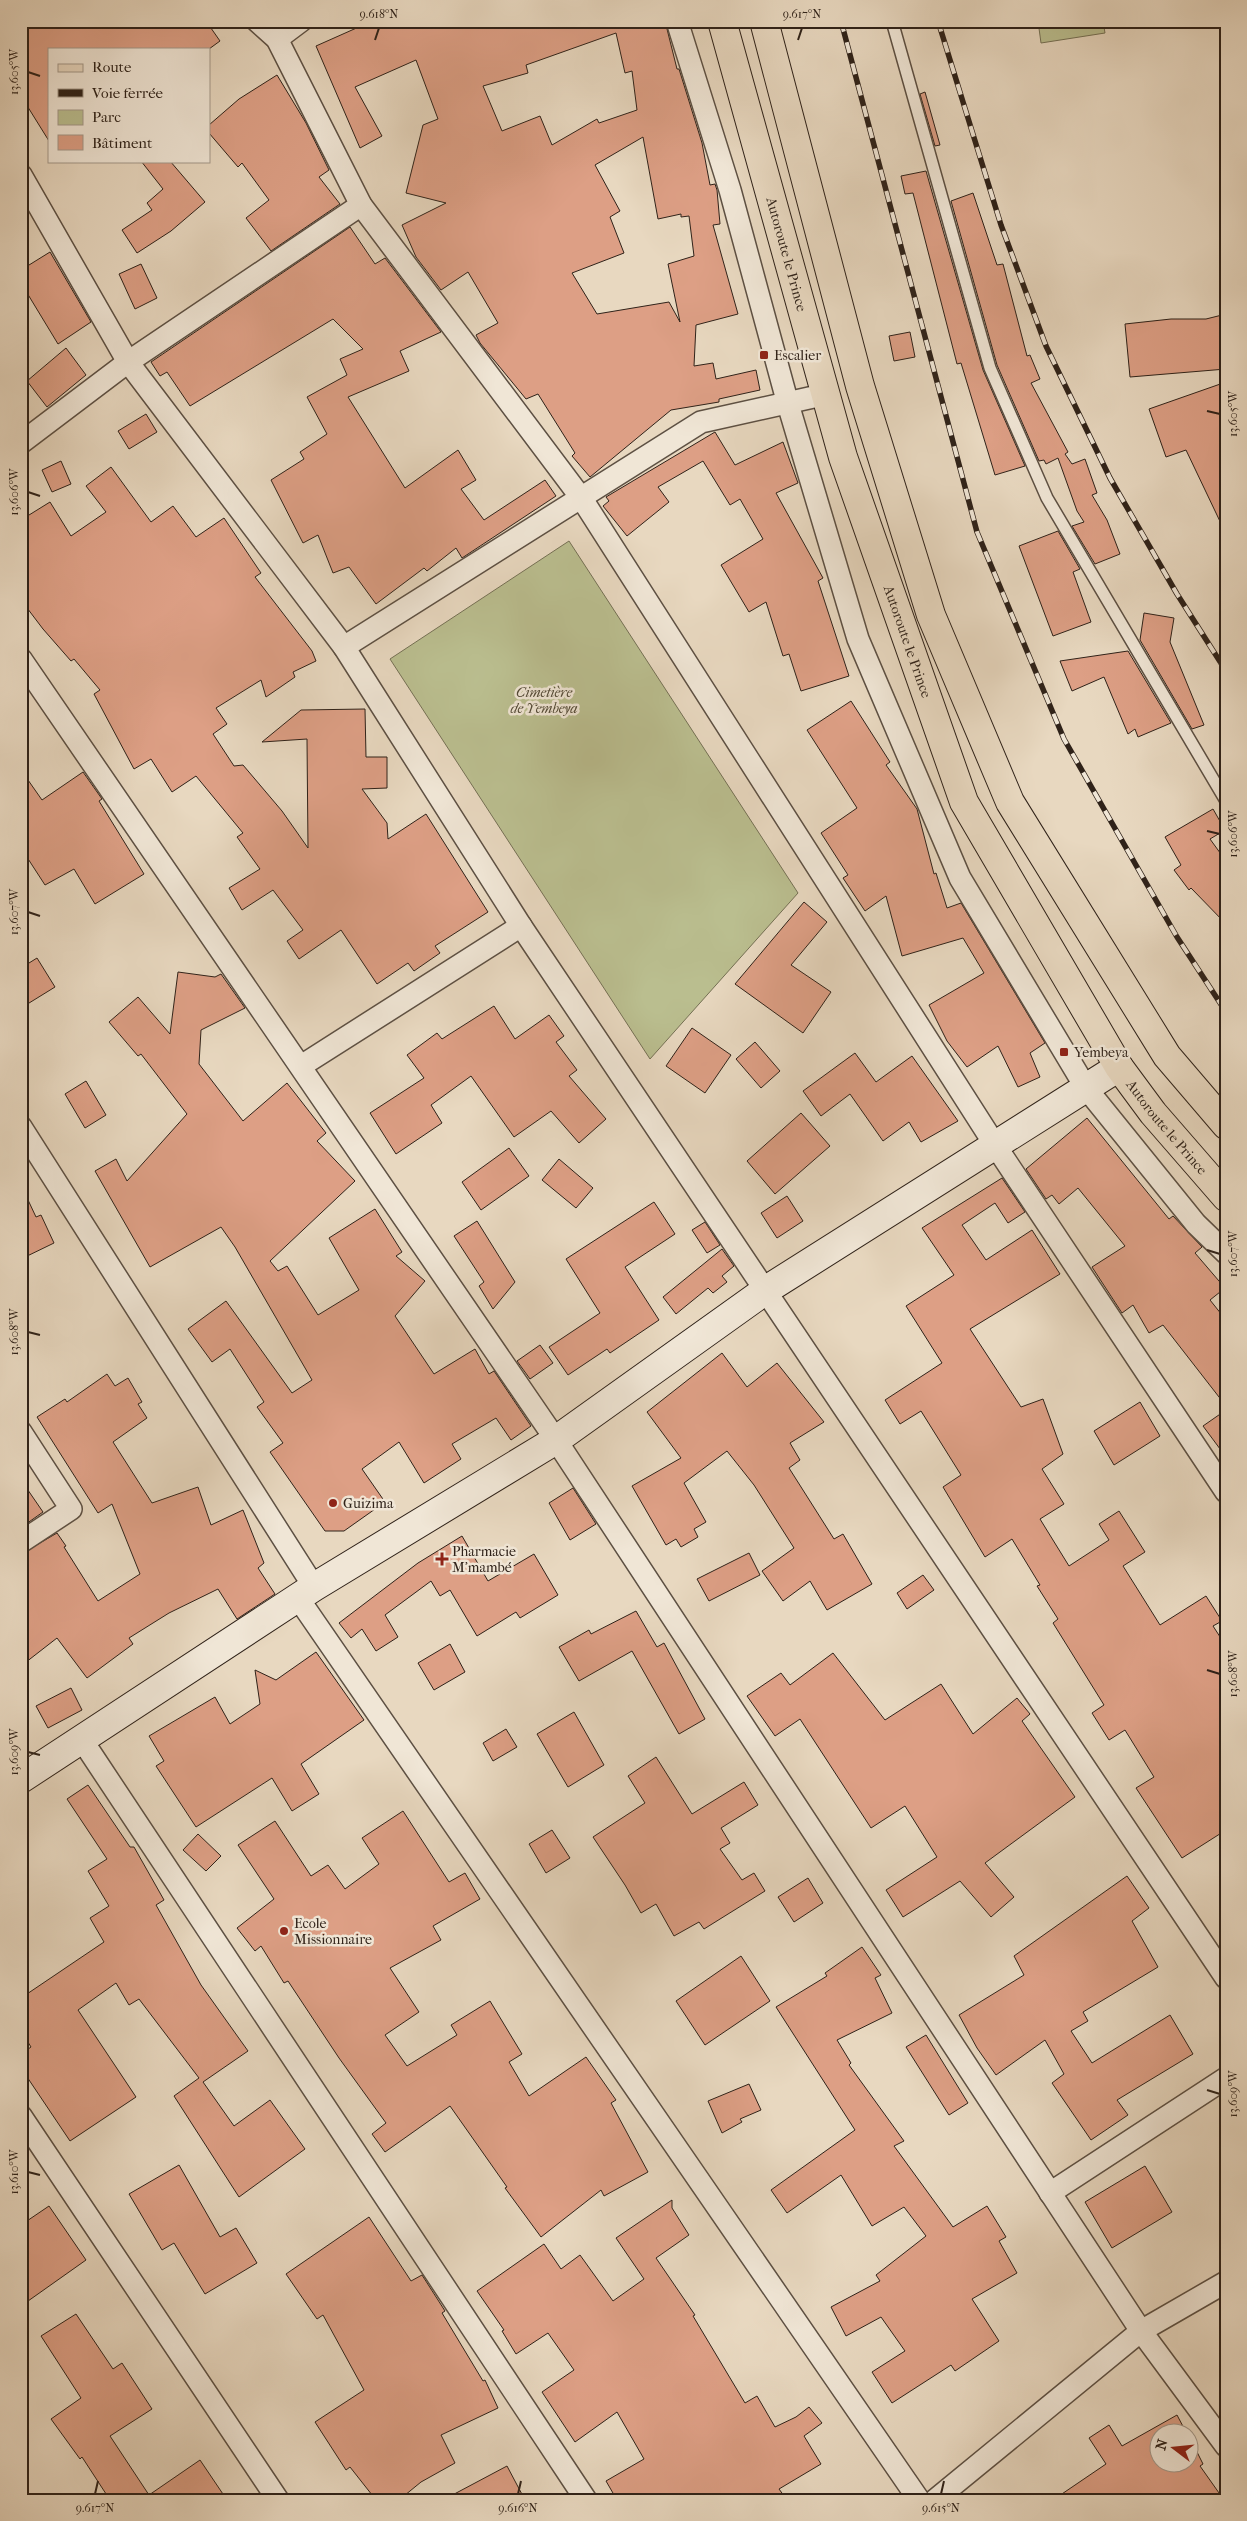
<svg xmlns="http://www.w3.org/2000/svg" width="1247" height="2521" font-family="'IM FELL French Canon',serif">
  <style>
    .green { fill: #babe8f; stroke: #747054 }
    .building { fill: #dd9f85; stroke: #2f2219; fill-rule: evenodd }
    .lines { fill: none; stroke-linecap: round; stroke-linejoin: round }
    .lane-casing { stroke: #5d5043; stroke-width: 14 }
    .street-casing { stroke: #5d5043; stroke-width: 24 }
    .secondary-casing { stroke: #2f2219; stroke-width: 30 }
    .primary-casing { stroke: #2f2219; stroke-width: 30 }
    .lane { stroke: #f0e6d6; stroke-width: 11 }
    .street { stroke: #f0e6d6; stroke-width: 21 }
    .secondary { stroke: #f0e6d6; stroke-width: 28 }
    .primary { stroke: #e8d8c0; stroke-width: 28 }
    .rail-casing { stroke: #2f2219; stroke-width: 5.5 }
    .rail { stroke: #f0e6d6; stroke-width: 4; stroke-dasharray: 11; stroke-linecap: butt }
    .ticks { fill: none; stroke: #2f2219; stroke-width: 2 }
    .poi-dot { fill: #8f2418; stroke: #f0e6d6; stroke-width: 2 }
    .labels { text-anchor: middle; stroke-width: 5; stroke-linejoin: round; paint-order: stroke }
    .street-label { font-size: 14px; fill: #2f2219; stroke: #f0e6d6 }
    .poi-label { font-size: 14px; fill: #2f2219; stroke: #f0e6d6; text-anchor: start }
    .park-label { font-size: 14px; font-style: italic; fill: #524936; stroke: #f0e6d6 }
    .neatline { fill: none; stroke: #2f2219; stroke-width: 2 }
    .ticks-label { font-size: 12px; text-anchor: middle; fill: #2f2219 }
  </style>
  <rect width="100%" height="100%" fill="#e8d8c0"/>
  <filter id="stains"><feTurbulence type="fractalNoise" baseFrequency=".004" numOctaves="4"/><feColorMatrix values="0 0 0 0 .2 0 0 0 0 .09 0 0 0 0 .02 0 0 0 .5 -.17"/></filter>
  <radialGradient id="worn" r=".72"><stop offset=".6" stop-color="#630" stop-opacity="0"/><stop offset="1" stop-color="#630" stop-opacity=".3"/></radialGradient>
  <!-- green -->
  <g class="green">
    <polygon points="1038,21 1103,21 1105,33 1041,43"/>
    <polygon points="569,541 798,893 650,1059 390,659"/>
  </g>
  <!-- building -->
  <g class="building">
    <polygon points="21,21 206,21 220,41 209,49 49,49 49,141 21,96"/>
    <path d="M359 21H665L677 69H679L702 143 710 185 715 184 717 190 720 224 713 225 738 314 696 325 694 366 713 363 716 379 756 370 760 390 719 399V402L671 410 590 477 572 456 575 453 538 394 526 399 480 343 476 335 498 323 468 272 441 290 416 257 402 225 446 203 406 193 423 125 438 119 416 60 355 87 382 136 360 148 316 46 361 26ZM616 33 625 73 632 71 637 110 599 123 597 119 552 145 540 116 502 131 483 86 528 73 526 65ZM643 137 658 219 681 214V217L689 216 694 256 668 264 680 322 669 302 597 314 572 273 624 253 610 217 620 211 595 165Z"/>
    <polygon points="277,75 306,123 329,170 319,177 340,204 271,251 246,218 269,200 242,163 238,167 209,133 209,125 239,99"/>
    <polygon points="925,92 940,145 935,146 920,94"/>
    <polygon points="141,161 170,161 205,202 171,231 137,253 122,230 152,210 147,203 163,189"/>
    <polygon points="926,171 983,370 1025,466 995,475 961,363 957,364 913,193 905,194 901,176"/>
    <polygon points="973,193 997,265 1003,264 1027,356 1030,355 1040,379 1031,383 1068,452 1065,454 1072,464 1085,459 1097,493 1092,495 1107,520 1120,554 1095,564 1072,526 1084,522 1077,511 1058,458 1046,464 1044,460 1039,461 997,365 951,201"/>
    <polygon points="350,227 375,264 385,258 441,332 400,351 409,371 348,397 405,488 458,450 476,480 461,489 484,520 545,480 556,496 462,558 456,548 427,571 424,568 376,604 349,567 333,573 318,535 303,543 271,480 304,459 300,452 327,434 307,397 347,375 340,359 363,349 333,319 190,406 167,372 160,376 151,362"/>
    <polygon points="50,252 91,322 58,344 21,283 21,270"/>
    <polygon points="141,264 157,298 135,309 119,274"/>
    <polygon points="1226,314 1226,369 1130,377 1125,324 1171,319 1206,319"/>
    <polygon points="910,332 915,357 894,361 889,336"/>
    <polygon points="66,348 86,375 47,407 27,381"/>
    <polygon points="1226,382 1226,534 1186,450 1166,457 1149,409"/>
    <polygon points="146,414 157,432 129,449 118,431"/>
    <polygon points="715,432 735,465 783,442 798,483 776,493 823,578 818,581 849,676 801,691 789,654 783,656 766,602 749,612 721,565 763,539 740,499 730,505 703,461 658,487 669,502 627,536 603,506 609,501 606,497"/>
    <polygon points="61,461 71,484 52,492 42,470"/>
    <polygon points="111,467 151,522 173,506 196,537 224,518 261,573 255,577 312,651 316,661 293,672 295,677 266,697 261,680 216,708 227,724 213,734 234,766 243,765 282,811 308,848 307,739 262,742 301,710 365,709 366,757 387,757 387,788 362,789 387,823 388,839 426,814 488,912 435,946 440,953 414,971 408,963 377,984 341,930 299,959 287,941 303,930 273,890 242,910 229,888 260,869 237,837 243,833 196,776 172,792 151,759 134,769 94,694 100,690 74,659 71,661 43,629 21,600 21,520 50,502 71,536 106,512 86,486"/>
    <polygon points="1058,531 1080,569 1073,572 1091,622 1053,636 1019,546"/>
    <polygon points="1144,613 1174,618 1170,642 1204,725 1192,729 1140,640"/>
    <polygon points="1128,651 1171,723 1138,737 1135,729 1128,734 1104,677 1072,691 1060,661"/>
    <polygon points="851,701 890,762 886,765 917,809 934,874 936,873 947,908 961,903 1045,1043 1030,1053 1040,1077 1018,1087 998,1046 967,1067 947,1041 929,1005 984,973 963,938 902,956 886,896 865,911 843,878 848,875 821,833 857,808 807,730"/>
    <polygon points="21,770 42,800 83,772 102,799 99,801 144,874 95,904 74,869 45,885 21,848"/>
    <polygon points="1213,809 1225,830 1210,839 1226,861 1226,924 1191,888 1189,890 1174,870 1181,865 1165,837"/>
    <polygon points="804,902 827,922 791,965 831,992 803,1033 735,984"/>
    <polygon points="37,958 55,987 21,1008 21,968"/>
    <polygon points="178,972 215,977 221,974 245,1008 201,1030 199,1064 243,1121 287,1083 326,1133 317,1141 355,1181 270,1261 278,1271 287,1266 318,1315 359,1290 329,1238 375,1209 402,1252 396,1256 425,1281 395,1316 434,1374 475,1349 489,1374 494,1371 531,1426 511,1440 496,1418 452,1444 461,1459 424,1483 399,1442 362,1469 385,1502 344,1531 325,1531 270,1452 283,1443 257,1407 264,1402 230,1349 212,1362 188,1329 226,1301 292,1393 312,1380 235,1247 221,1227 150,1267 95,1171 116,1159 127,1181 187,1114 141,1054 138,1056 109,1022 138,997 170,1034"/>
    <polygon points="494,1006 515,1039 549,1015 564,1036 556,1042 577,1070 569,1076 606,1119 579,1143 551,1111 514,1137 471,1076 431,1105 442,1123 396,1154 370,1113 424,1078 407,1055 437,1033 442,1039"/>
    <polygon points="692,1028 731,1055 705,1093 666,1066"/>
    <polygon points="755,1042 780,1071 761,1088 736,1059"/>
    <polygon points="855,1053 876,1082 912,1056 958,1121 921,1142 909,1122 883,1141 850,1094 821,1116 803,1091"/>
    <polygon points="86,1081 106,1115 85,1128 65,1094"/>
    <polygon points="801,1113 830,1146 775,1194 747,1161"/>
    <polygon points="1087,1118 1169,1219 1173,1216 1202,1247 1195,1253 1225,1288 1210,1300 1226,1320 1226,1406 1163,1325 1149,1333 1133,1305 1122,1313 1092,1267 1125,1246 1078,1188 1059,1204 1052,1195 1046,1199 1026,1169"/>
    <polygon points="509,1148 529,1176 481,1210 462,1182"/>
    <polygon points="559,1159 593,1188 576,1208 542,1180"/>
    <polygon points="1002,1178 1025,1212 1008,1223 995,1203 962,1225 986,1260 1032,1230 1060,1274 970,1329 1021,1407 1043,1399 1063,1454 1042,1469 1064,1504 1040,1519 1069,1566 1109,1540 1099,1524 1119,1511 1145,1552 1123,1566 1160,1625 1206,1596 1222,1621 1213,1626 1226,1646 1226,1830 1182,1858 1136,1788 1154,1777 1125,1730 1109,1740 1092,1713 1104,1705 1053,1623 1058,1619 1037,1586 1040,1585 1012,1539 985,1557 943,1487 961,1475 921,1411 900,1424 885,1400 942,1363 906,1306 954,1275 922,1228"/>
    <polygon points="21,1185 36,1217 41,1215 54,1243 21,1259"/>
    <polygon points="787,1196 803,1221 777,1238 761,1213"/>
    <polygon points="654,1202 675,1234 625,1267 659,1320 610,1353 607,1349 568,1375 549,1347 600,1313 566,1259"/>
    <polygon points="477,1221 515,1282 493,1309 479,1286 484,1282 454,1236"/>
    <polygon points="705,1222 720,1245 707,1253 692,1230"/>
    <polygon points="722,1249 734,1266 722,1276 727,1282 713,1293 708,1288 676,1314 663,1297"/>
    <polygon points="540,1345 553,1363 530,1379 517,1361"/>
    <polygon points="722,1353 747,1387 777,1363 824,1422 790,1443 800,1460 789,1468 834,1539 843,1534 872,1584 827,1610 810,1581 783,1601 762,1571 794,1548 754,1485 727,1451 684,1483 706,1522 694,1529 698,1537 681,1547 676,1539 666,1545 632,1486 681,1458 647,1412"/>
    <polygon points="107,1374 115,1386 128,1378 142,1402 138,1404 147,1418 113,1442 152,1503 198,1487 211,1525 243,1510 264,1563 258,1568 275,1594 237,1619 218,1589 169,1613 129,1638 133,1644 87,1678 57,1638 21,1666 21,1554 57,1533 66,1546 64,1547 98,1601 140,1574 112,1504 98,1513 37,1417 65,1399 67,1402"/>
    <polygon points="1140,1402 1160,1436 1114,1465 1094,1431"/>
    <polygon points="1226,1410 1226,1457 1203,1426"/>
    <polygon points="21,1480 43,1512 26,1524 21,1516"/>
    <polygon points="573,1488 596,1524 570,1540 549,1503"/>
    <polygon points="462,1536 488,1581 534,1554 558,1595 520,1618 516,1612 477,1636 450,1590 440,1596 431,1581 385,1615 398,1637 376,1651 362,1629 351,1638 339,1623 418,1563"/>
    <polygon points="749,1553 760,1575 709,1601 697,1579"/>
    <polygon points="923,1575 934,1590 907,1609 897,1593"/>
    <polygon points="636,1611 657,1647 664,1643 705,1719 679,1734 632,1651 579,1681 559,1647 589,1630 591,1634"/>
    <polygon points="450,1644 465,1672 434,1690 418,1663"/>
    <polygon points="316,1652 364,1720 301,1764 319,1794 292,1811 272,1778 196,1827 156,1766 164,1761 149,1736 215,1697 230,1724 260,1704 255,1670 276,1680"/>
    <polygon points="833,1653 885,1720 941,1684 973,1734 1017,1698 1030,1714 1022,1721 1075,1797 985,1863 1014,1897 991,1917 960,1881 903,1917 886,1890 937,1857 905,1806 871,1828 800,1719 775,1736 747,1696 781,1673 790,1685"/>
    <polygon points="71,1688 82,1710 48,1728 36,1706"/>
    <polygon points="574,1712 604,1765 568,1787 537,1734"/>
    <polygon points="506,1729 517,1747 493,1761 483,1743"/>
    <polygon points="656,1757 692,1814 744,1782 758,1805 721,1828 730,1843 720,1849 742,1880 754,1873 765,1891 704,1929 699,1922 674,1936 656,1904 641,1913 625,1885 593,1837 645,1803 628,1776"/>
    <polygon points="88,1785 130,1847 134,1847 164,1900 156,1905 201,1985 248,2051 203,2082 234,2126 270,2100 305,2149 239,2197 174,2096 199,2078 139,1999 129,2005 116,1983 78,2010 136,2097 70,2141 21,2068 21,2054 31,2047 21,2031 21,1998 104,1942 90,1918 109,1906 88,1871 107,1859 67,1799"/>
    <polygon points="403,1811 449,1882 465,1873 480,1899 433,1926 441,1940 390,1968 419,2012 385,2035 407,2066 457,2035 451,2025 490,2001 522,2054 509,2062 529,2096 586,2057 616,2100 611,2103 648,2172 604,2196 601,2190 541,2237 505,2188 507,2187 450,2106 385,2152 372,2134 386,2123 339,2058 288,1981 284,1983 261,1946 255,1951 237,1928 274,1899 238,1845 275,1821 311,1876 328,1865 345,1889 379,1864 362,1838"/>
    <polygon points="552,1830 570,1858 546,1873 529,1844"/>
    <polygon points="198,1834 221,1856 206,1871 183,1850"/>
    <polygon points="1127,1876 1149,1908 1132,1921 1158,1967 1083,2012 1088,2021 1071,2031 1092,2063 1170,2015 1193,2054 1117,2100 1128,2115 1091,2140 1052,2083 1064,2074 1045,2040 996,2075 977,2048 959,2015 1024,1975 1014,1956"/>
    <polygon points="808,1878 823,1903 794,1922 778,1897"/>
    <polygon points="862,1947 881,1975 875,1978 892,2013 837,2040 851,2063 849,2065 904,2141 894,2146 953,2227 987,2206 1006,2237 999,2241 1017,2273 972,2299 999,2341 955,2371 951,2365 892,2403 872,2372 905,2351 881,2317 846,2336 831,2307 880,2281 876,2275 926,2236 904,2207 872,2226 841,2175 787,2213 771,2190 855,2130 776,2007 827,1976 825,1973"/>
    <polygon points="741,1956 770,2001 705,2045 676,2001"/>
    <polygon points="926,2035 968,2103 949,2115 906,2047"/>
    <polygon points="749,2084 761,2110 740,2119 742,2122 722,2133 708,2101"/>
    <polygon points="179,2165 220,2237 236,2228 257,2263 205,2294 174,2243 162,2250 129,2194"/>
    <polygon points="1145,2166 1172,2212 1112,2248 1085,2202"/>
    <polygon points="672,2200 672,2208 689,2235 656,2258 695,2315 693,2316 745,2403 757,2396 775,2427 796,2417 809,2407 822,2423 804,2436 821,2464 779,2489 787,2500 617,2500 606,2481 644,2459 617,2412 575,2442 542,2392 574,2370 548,2333 516,2354 502,2331 504,2330 477,2291 544,2244 561,2269 580,2255 613,2301 644,2279 616,2238"/>
    <polygon points="49,2206 86,2260 21,2306 21,2225"/>
    <polygon points="369,2217 411,2281 422,2275 445,2311 442,2313 483,2381 485,2380 498,2408 441,2435 455,2463 421,2482 399,2500 376,2500 350,2467 346,2470 315,2422 364,2390 323,2315 317,2319 286,2274"/>
    <polygon points="76,2314 113,2369 122,2363 152,2409 110,2436 149,2495 200,2460 227,2500 110,2500 82,2457 80,2459 51,2419 81,2398 41,2336"/>
    <polygon points="1177,2415 1187,2434 1160,2434 1160,2464 1190,2464 1190,2438 1203,2464 1200,2466 1224,2500 1053,2500 1106,2464 1089,2438 1109,2425 1122,2446"/>
    <polygon points="507,2466 525,2500 443,2500"/>
  </g>
  <g class="lines">
    <defs>
      <polyline id="lane" points="892,21 990,368 1047,498 1226,801"/>
      <g id="street">
        <polyline points="257,21 277,39 361,205 582,499 995,1145 1226,1492"/>
        <polyline points="677,21 730,190 788,404 858,639 960,878 1086,1088 1196,1224 1226,1253"/>
        <polyline points="277,39 301,21"/>
        <polyline points="21,175 128,362 344,647 521,926 1226,1978"/>
        <polyline points="21,443 128,362 361,205"/>
        <polyline points="344,647 701,422 827,394"/>
        <polyline points="21,659 556,1440 1141,2331 1226,2446"/>
        <polyline points="301,1066 521,926"/>
        <polyline points="21,1127 314,1587"/>
        <polyline points="21,1432 71,1509 21,1542"/>
        <polyline points="298,1598 919,2500"/>
        <polyline points="82,1740 586,2500"/>
        <polyline points="21,2116 278,2500"/>
        <polyline points="1050,2193 1226,2078"/>
        <polyline points="935,2500 1141,2331 1226,2282"/>
      </g>
      <polyline id="secondary" points="21,1779 314,1587 556,1440 766,1290 1119,1067"/>
      <g id="primary">
        <path id="s1" d="M722 21 843 457 964 802 1119 1067 1153 1113 1226 1197"/>
        <polyline points="764,21 860,386 931,615 1010,802 1167,1056 1226,1125"/>
      </g>
    </defs>
    <!-- lane casing -->
    <use href="#lane" class="lane-casing"/>
    <!-- street casing -->
    <use href="#street" class="street-casing"/>
    <!-- secondary casing -->
    <use href="#secondary" class="secondary-casing"/>
    <!-- primary casing -->
    <use href="#primary" class="primary-casing"/>
    <!-- lane -->
    <use href="#lane" class="lane"/>
    <!-- street -->
    <use href="#street" class="street"/>
    <!-- secondary -->
    <use href="#secondary" class="secondary"/>
    <!-- primary -->
    <use href="#primary" class="primary"/>
    <defs>
      <g id="rail">
        <polyline points="841,21 977,532 1064,739 1177,937 1226,1012"/>
        <polyline points="938,21 1001,225 1046,346 1110,478 1177,594 1226,671"/>
      </g>
    </defs>
    <!-- rail casing -->
    <use href="#rail" class="rail-casing"/>
    <!-- rail -->
    <use href="#rail" class="rail"/>
  </g>
  <!-- ticks -->
  <path class="ticks" d="M375 40 379 28M798 40 802 28M28 72 40 76M1207 411 1220 414M28 492 40 496M1207 831 1220 834M28 912 40 916M1207 1250 1220 1254M28 1332 40 1335M1207 1670 1220 1674M28 1752 40 1755M1207 2090 1220 2094M28 2172 40 2175M95 2494 98 2481M518 2494 521 2481M941 2494 944 2481"/>
  <!-- markers -->
  <g class="poi-dot">
    <rect x="759" y="350" width="10" height="10" rx="2.5"/>
    <rect x="1059" y="1047" width="10" height="10" rx="2.5"/>
    <circle cx="333" cy="1503" r="5"/>
    <path d="M439.5 1551.5h5v5h5v5h-5v5h-5v-5h-5v-5h5z"/>
    <circle cx="284" cy="1931" r="5"/>
  </g>
  <g class="labels">
    <!-- street labels -->
    <g class="street-label">
      <text dy="5" stroke="none"><textPath href="#s1" startOffset="242">Autoroute le Prince</textPath></text>
      <text dy="5" stroke="none"><textPath href="#s1" startOffset="648">Autoroute le Prince</textPath></text>
      <text dy="5" stroke="none"><textPath href="#s1" startOffset="1202">Autoroute le Prince</textPath></text>
    </g>
    <!-- poi labels -->
    <g class="poi-label">
      <text x="774" y="360">Escalier</text>
      <text x="1074" y="1057">Yembeya</text>
      <text x="343" y="1508">Guizima</text>
      <text x="452" y="1556">Pharmacie<tspan x="452" dy="16">M'mambé</tspan></text>
      <text x="294" y="1928">Ecole<tspan x="294" dy="16">Missionnaire</tspan></text>
    </g>
    <!-- park labels -->
    <g class="park-label">
      <text x="544" y="697">Cimetière<tspan x="544" dy="16">de Yembeya</tspan></text>
    </g>
  </g>
  <!-- margin -->
  <rect width="1247" height="2521" fill="none" stroke="#e8d8c0" stroke-width="55"/>
  <!-- legend -->
  <rect x="48" y="48" width="162" height="115" fill="#f0e6d6" stroke="#a3988a"/>
  <rect x="58" y="64" width="25" height="8" fill="#e8d8c0" stroke="#a3988a"/>
  <text x="92" y="72" font-size="15" fill="#2f2219">Route</text>
  <rect x="58" y="89" width="25" height="8" fill="#2f2219" stroke="#a3988a"/>
  <text x="92" y="98" font-size="15" fill="#2f2219">Voie ferrée</text>
  <rect x="58" y="110" width="25" height="15" fill="#babe8f" stroke="#a3988a"/>
  <text x="92" y="122" font-size="15" fill="#2f2219">Parc</text>
  <rect x="58" y="135" width="25" height="15" fill="#dd9f85" stroke="#a3988a"/>
  <text x="92" y="148" font-size="15" fill="#2f2219">Bâtiment</text>
  <!-- north arrow -->
  <g transform="translate(1174 2448) rotate(286)"><circle r="24" fill="#f0e6d6" stroke="#a3988a"/>
  <path d="M0-4L9 19L0 12L-9 19Z" fill="#8f2418"/>
  <text y="-8" font-size="14" font-weight="bold" text-anchor="middle" fill="#2f2219">N</text>
  </g>
  <rect x="28" y="28" width="1192" height="2466" class="neatline"/>
  <g class="ticks-label">
    <text x="379" y="18">9.618°N</text>
    <text x="802" y="18">9.617°N</text>
    <text transform="translate(14 72) rotate(-90)" y="4">13.605°W</text>
    <text transform="translate(1233 414) rotate(-90)" y="4">13.605°W</text>
    <text transform="translate(14 492) rotate(-90)" y="4">13.606°W</text>
    <text transform="translate(1233 834) rotate(-90)" y="4">13.606°W</text>
    <text transform="translate(14 912) rotate(-90)" y="4">13.607°W</text>
    <text transform="translate(1233 1254) rotate(-90)" y="4">13.607°W</text>
    <text transform="translate(14 1332) rotate(-90)" y="4">13.608°W</text>
    <text transform="translate(1233 1674) rotate(-90)" y="4">13.608°W</text>
    <text transform="translate(14 1752) rotate(-90)" y="4">13.609°W</text>
    <text transform="translate(1233 2094) rotate(-90)" y="4">13.609°W</text>
    <text transform="translate(14 2172) rotate(-90)" y="4">13.610°W</text>
    <text x="95" y="2512">9.617°N</text>
    <text x="518" y="2512">9.616°N</text>
    <text x="941" y="2512">9.615°N</text>
  </g>
  <rect width="100%" height="100%" filter="url(#stains)"/>
  <rect width="100%" height="100%" fill="url(#worn)"/>
</svg>
